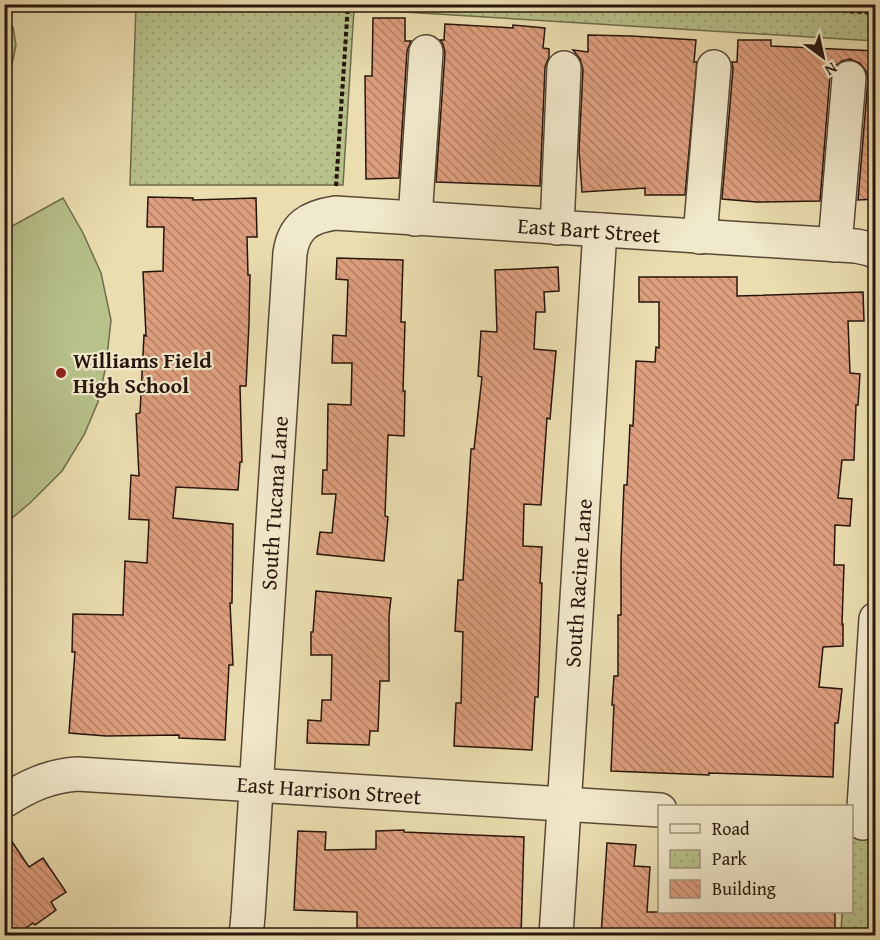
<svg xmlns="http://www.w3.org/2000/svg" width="880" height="940" font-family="'Gentium Book Plus',serif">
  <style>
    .park { fill: url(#park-dots); stroke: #706c4c; stroke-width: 1.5 }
    .pitch { fill: #b7c18a; stroke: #706c4c; stroke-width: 1.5 }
    .building { fill: url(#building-back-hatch); stroke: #28160d; stroke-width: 1.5 }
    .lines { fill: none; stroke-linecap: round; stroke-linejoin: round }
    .minor-casing { stroke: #584836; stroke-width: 36 }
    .path { stroke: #28160d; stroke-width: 4; stroke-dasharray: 4.5 3; stroke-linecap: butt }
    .minor { stroke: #f1e9cb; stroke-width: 33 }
    .poi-dot { fill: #8f2418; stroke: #f1e9cb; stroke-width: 2 }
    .labels { text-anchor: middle; stroke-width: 4.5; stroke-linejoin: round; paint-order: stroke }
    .street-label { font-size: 22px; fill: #28160d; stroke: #f1e9cb }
    .poi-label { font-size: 22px; font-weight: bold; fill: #28160d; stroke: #f1e9cb; text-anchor: start }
  </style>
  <defs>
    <pattern id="park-dots" width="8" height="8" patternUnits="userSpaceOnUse" patternTransform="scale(1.5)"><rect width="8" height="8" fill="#b7c18a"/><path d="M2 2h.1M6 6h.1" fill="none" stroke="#9da576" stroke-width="1.8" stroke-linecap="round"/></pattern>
    <pattern id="building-back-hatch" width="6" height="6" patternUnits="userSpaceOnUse" patternTransform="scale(1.5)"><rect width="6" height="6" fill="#dd9e7d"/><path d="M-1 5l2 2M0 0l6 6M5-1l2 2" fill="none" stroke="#b38065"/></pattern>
  </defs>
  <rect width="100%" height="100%" fill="#eaddaf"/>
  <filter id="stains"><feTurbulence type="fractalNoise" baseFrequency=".00333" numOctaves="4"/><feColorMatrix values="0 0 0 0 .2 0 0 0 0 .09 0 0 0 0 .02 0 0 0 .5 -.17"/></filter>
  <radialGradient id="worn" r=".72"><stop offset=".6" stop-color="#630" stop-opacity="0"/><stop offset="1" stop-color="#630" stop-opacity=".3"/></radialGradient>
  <!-- park -->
  <g class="park">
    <polygon points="136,5 875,5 875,41 354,9 343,185 130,185"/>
    <polygon points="852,822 875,824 875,935 841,936 842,912 852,912"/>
  </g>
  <!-- pitch -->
  <g class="pitch">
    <polygon points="5,25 13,27 16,45 5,98"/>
    <polygon points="63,198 83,233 101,273 111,320 106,366 98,402 84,435 62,471 30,503 5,524 5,230"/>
  </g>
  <!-- building -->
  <g class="building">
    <polygon points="373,18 405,18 405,41 411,41 407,51 399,178 366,179 365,76 372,76"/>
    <polygon points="445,24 513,28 513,25 545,28 543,48 549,49 549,57 545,67 540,186 436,182 445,53 443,44 440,40 444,40"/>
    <polygon points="588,35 631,36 696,40 694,62 697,62 685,195 645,195 645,188 582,192 579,150 583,69 580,59 573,50 588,52"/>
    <polygon points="738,40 771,40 771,46 876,51 876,199 858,200 868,79 866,71 860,63 850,59 842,61 834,67 830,76 820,201 757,202 722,199 733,69 732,62 737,62"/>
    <polygon points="148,197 193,198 193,200 256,198 257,237 247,237 248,275 250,275 249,323 246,386 240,386 242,462 240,462 238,490 176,487 173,518 233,524 232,603 230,603 233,665 229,665 225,740 179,738 179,735 106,736 69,733 75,652 72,652 73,614 123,615 125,561 147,563 149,520 129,519 131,475 139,476 136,414 140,413 144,335 146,336 143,272 163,271 164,227 147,227"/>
    <polygon points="337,258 403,260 401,322 405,322 403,391 405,391 404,436 388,435 385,516 388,517 384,561 317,554 320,532 332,533 336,494 322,494 323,470 327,470 328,404 351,405 352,363 332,363 333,335 346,336 348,280 336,279"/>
    <polygon points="558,267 559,291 544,292 545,312 536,312 534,349 556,351 550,419 547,418 541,505 524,504 523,546 542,547 540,583 542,583 538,697 535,697 532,750 454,746 456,703 461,703 463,632 455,631 458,580 463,580 471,449 474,449 482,377 478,376 481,331 497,332 495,270"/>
    <polygon points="639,277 737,277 737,296 863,292 864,321 848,321 850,373 860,374 858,405 856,405 854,460 842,460 838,498 852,499 850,526 835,525 834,565 844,565 842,624 843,624 843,646 823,647 819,687 842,689 838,723 835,723 833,777 709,773 709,775 611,771 614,705 612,705 614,676 618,676 618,615 621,615 621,560 624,485 627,485 630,425 633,426 636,361 655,362 656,347 659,348 659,302 639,302"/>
    <polygon points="316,591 391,598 389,616 389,681 380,681 378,731 370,731 369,745 307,743 308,720 321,721 322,700 331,700 332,655 311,655 311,632 313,632"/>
    <polygon points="4,830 29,867 43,858 66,892 51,902 56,910 35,925 33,923 15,936 4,936"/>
    <polygon points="404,830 404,832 524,837 521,936 414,934 414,931 357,931 357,912 294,910 298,831 326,832 325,850 376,849 376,831"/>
    <polygon points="607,843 636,845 634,866 650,867 647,912 835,912 835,936 601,936"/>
  </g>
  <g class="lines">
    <defs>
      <g id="minor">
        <polyline points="415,219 426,52"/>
        <polyline points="557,228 564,68"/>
        <polyline points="700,237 714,67"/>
        <polyline points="835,245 849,78"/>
        <path d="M4 801C28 786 49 776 77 774L660 810"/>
        <polyline points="863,823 876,619"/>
        <path d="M246 936 248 916 290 253C294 226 309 217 335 213L856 246 870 249 876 252"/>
        <polyline points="556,936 600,230"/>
      </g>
    </defs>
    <!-- minor casing -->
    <use href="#minor" class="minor-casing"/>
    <!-- path -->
    <g class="path">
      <polyline points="730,4 876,13"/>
      <polyline points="336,186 348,4"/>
    </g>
    <!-- minor -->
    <use href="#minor" class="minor"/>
  </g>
  <!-- markers -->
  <circle class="poi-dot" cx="61" cy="373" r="6"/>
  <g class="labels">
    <!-- street labels -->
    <g class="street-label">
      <text transform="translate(589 230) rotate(4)" y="8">East Bart Street</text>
      <text transform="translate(274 503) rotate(-86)" y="8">South Tucana Lane</text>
      <text transform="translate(578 583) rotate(-86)" y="8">South Racine Lane</text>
      <text transform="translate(329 790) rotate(4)" y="8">East Harrison Street</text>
    </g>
    <!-- poi labels -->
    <g class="poi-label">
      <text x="73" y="368">Williams Field<tspan x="73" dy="25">High School</tspan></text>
    </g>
  </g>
  <!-- margin -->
  <rect width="880" height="940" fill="none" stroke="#eaddaf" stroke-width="24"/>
  <rect x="6" y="6" width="868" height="928" fill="none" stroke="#28160d" stroke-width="3"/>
  <rect x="12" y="12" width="856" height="916" fill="none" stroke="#28160d" stroke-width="1.5"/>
  <!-- legend -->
  <rect x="658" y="805" width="195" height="108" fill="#f1e9cb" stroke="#a1957f" stroke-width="1.5"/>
  <rect x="670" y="824" width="30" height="9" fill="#f1e9cb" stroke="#a1957f" stroke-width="1.5"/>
  <text x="712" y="835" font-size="18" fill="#28160d">Road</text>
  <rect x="670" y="850" width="30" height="18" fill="url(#park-dots)" stroke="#a1957f" stroke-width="1.5"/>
  <text x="712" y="865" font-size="18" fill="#28160d">Park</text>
  <rect x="670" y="880" width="30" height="18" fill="url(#building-back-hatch)" stroke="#a1957f" stroke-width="1.5"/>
  <text x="712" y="895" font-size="18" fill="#28160d">Building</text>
  <!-- north arrow -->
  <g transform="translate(823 57) rotate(147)" stroke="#f1e9cb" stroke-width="4.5" paint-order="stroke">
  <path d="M0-4.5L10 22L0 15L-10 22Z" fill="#28160d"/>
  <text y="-9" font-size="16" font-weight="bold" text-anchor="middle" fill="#28160d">N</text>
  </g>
  <rect width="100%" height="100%" filter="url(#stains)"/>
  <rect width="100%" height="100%" fill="url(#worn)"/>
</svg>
